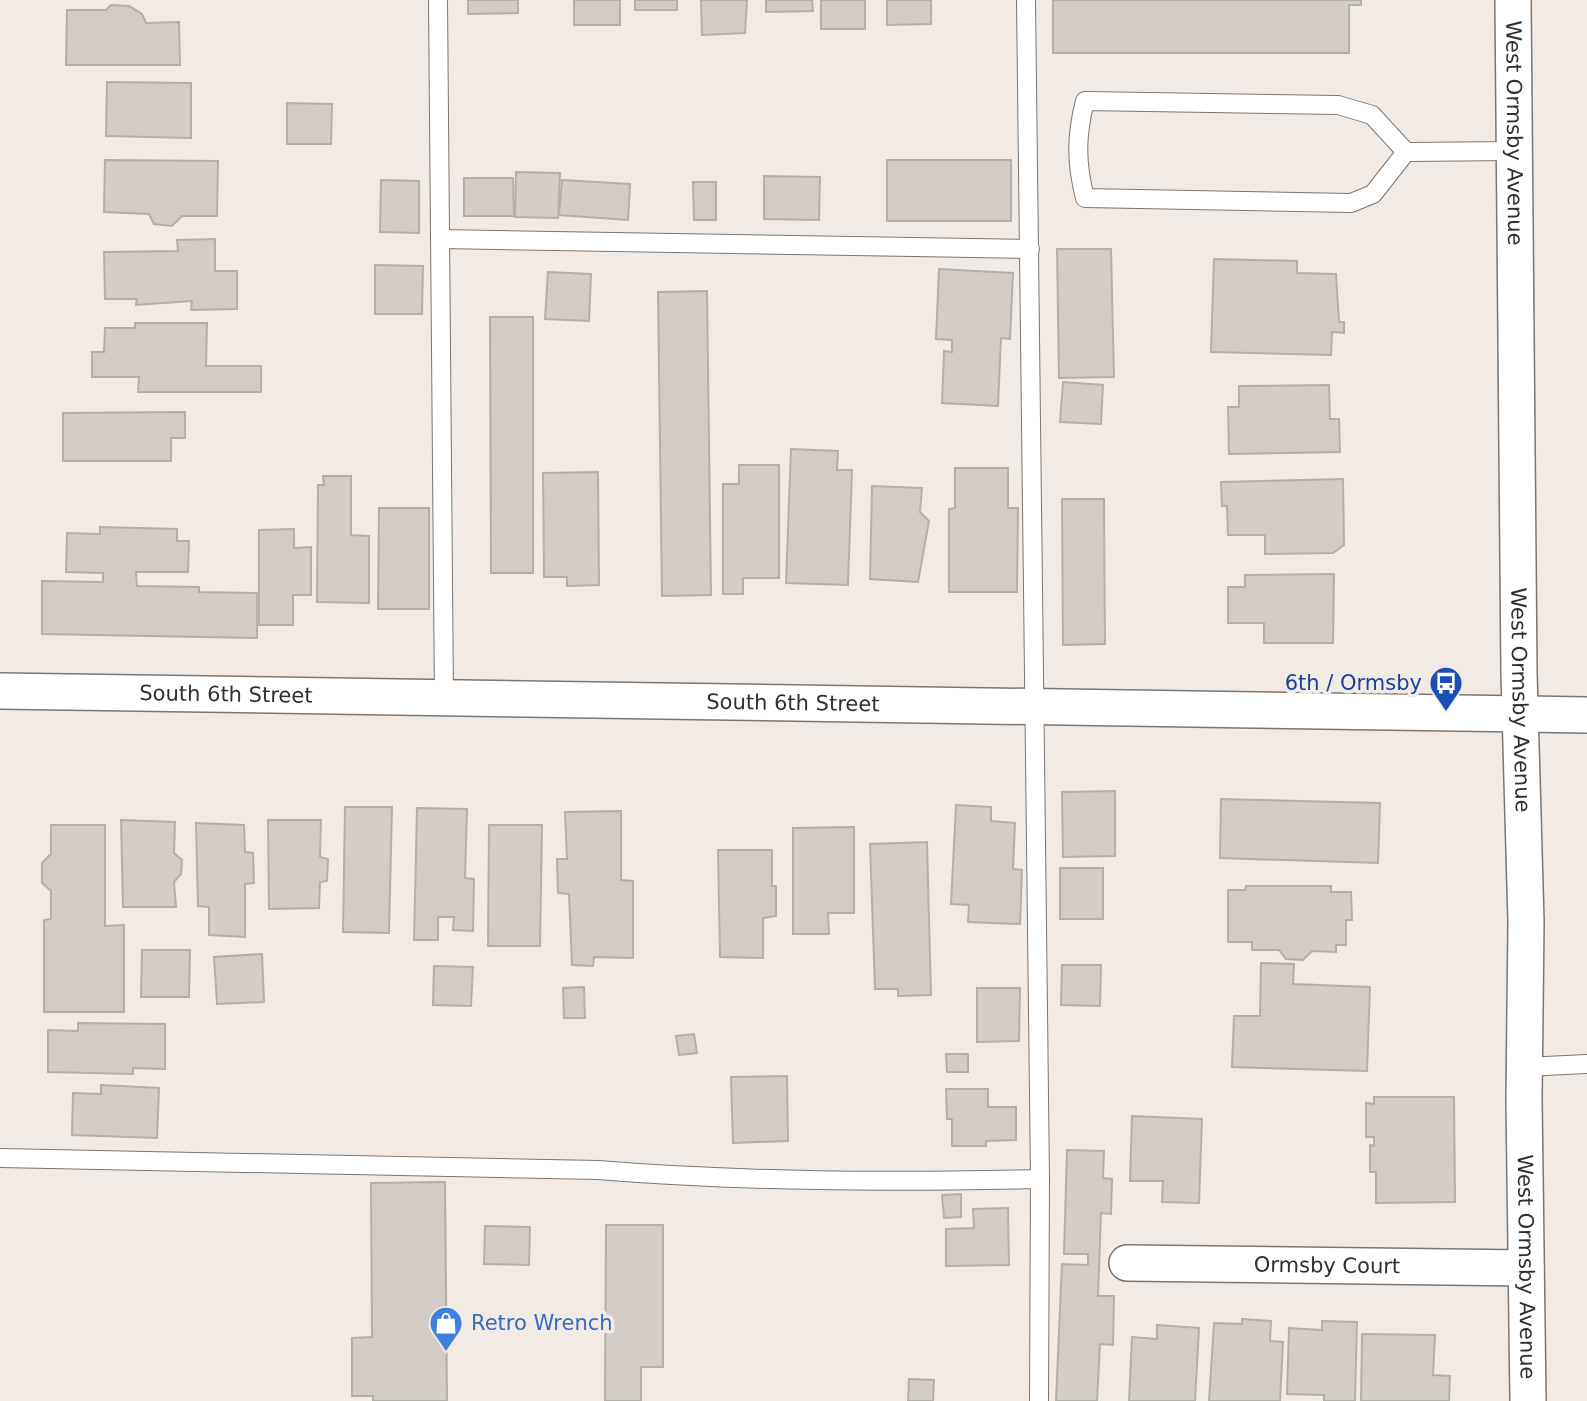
<svg xmlns="http://www.w3.org/2000/svg" width="1587" height="1401" font-family="'DejaVu Sans',sans-serif">
  <style>
    .building { fill: #d4cdc7; stroke: #b5afa9; stroke-width: 2 }
    .lines { fill: none; stroke-linecap: round; stroke-linejoin: round }
    .service-casing { stroke: #7c7570; stroke-width: 20 }
    .minor-casing { stroke: #7c7570; stroke-width: 38 }
    .service { stroke: #fff; stroke-width: 18 }
    .minor { stroke: #fff; stroke-width: 35 }
    .labels { text-anchor: middle; stroke-width: 7; stroke-linejoin: round; paint-order: stroke }
    .street-label { font-size: 21px; fill: #312f2c; stroke: #f2ebe5 }
    .transit-label { font-size: 21px; fill: #164399; stroke: #f2ebe5; text-anchor: end }
    .shop-label { font-size: 21px; fill: #366cbe; stroke: #f2ebe5; text-anchor: start }
  </style>
  <rect width="100%" height="100%" fill="#f2ebe5"/>
  <!-- building -->
  <g class="building">
    <polygon points="468,0 518,0 518,13 468,14"/>
    <rect x="574" y="0" width="46" height="25"/>
    <rect x="635" y="0" width="42" height="10"/>
    <polygon points="701,0 747,0 745,33 702,35"/>
    <polygon points="766,0 812,0 813,11 766,12"/>
    <rect x="821" y="0" width="44" height="29"/>
    <polygon points="887,0 931,0 931,24 887,25"/>
    <polygon points="1053,0 1361,0 1361,5 1349,5 1349,53 1053,53"/>
    <polygon points="111,5 129,6 142,14 146,23 179,22 180,65 66,65 67,10 106,10"/>
    <polygon points="107,82 191,83 191,138 106,136"/>
    <polygon points="287,103 332,104 331,144 287,144"/>
    <polygon points="105,160 218,161 217,216 182,216 172,226 154,224 149,214 104,212"/>
    <rect x="887" y="160" width="124" height="61"/>
    <polygon points="516,172 560,173 558,218 515,217"/>
    <polygon points="764,176 820,177 819,220 764,219"/>
    <polygon points="464,178 513,178 514,216 464,216"/>
    <polygon points="381,180 419,181 419,233 380,232"/>
    <polygon points="562,180 630,184 628,220 559,215"/>
    <polygon points="693,182 716,182 716,220 694,220"/>
    <polygon points="215,239 215,271 237,271 237,309 191,310 192,301 136,305 137,299 105,299 104,252 178,251 177,240"/>
    <polygon points="1057,249 1111,249 1114,377 1059,378"/>
    <polygon points="1214,259 1297,261 1297,273 1336,274 1339,322 1344,322 1344,333 1332,332 1331,355 1211,352"/>
    <polygon points="375,265 423,266 422,314 375,314"/>
    <polygon points="939,269 1013,273 1010,339 1001,338 998,406 942,403 944,351 952,352 952,340 936,339"/>
    <polygon points="548,272 591,274 589,321 545,319"/>
    <polygon points="707,291 711,595 662,596 658,292"/>
    <polygon points="490,317 533,317 533,573 491,573"/>
    <polygon points="135,323 207,323 206,366 261,366 261,392 138,392 139,377 92,377 92,352 104,352 105,328 135,328"/>
    <polygon points="1063,382 1103,385 1101,424 1060,422"/>
    <polygon points="1329,385 1330,419 1339,419 1340,452 1229,454 1228,407 1239,407 1239,386"/>
    <polygon points="185,412 185,438 171,438 171,461 63,461 63,413"/>
    <polygon points="791,449 838,451 837,470 852,470 848,585 786,583"/>
    <polygon points="739,465 779,465 779,578 743,578 743,594 723,594 723,484 739,484"/>
    <polygon points="955,468 1008,468 1008,508 1018,508 1017,592 949,592 949,509 955,508"/>
    <polygon points="598,472 599,585 567,586 567,577 544,577 543,473"/>
    <polygon points="323,476 351,476 351,535 369,536 369,603 317,602 318,485 324,485"/>
    <polygon points="1343,479 1344,545 1333,553 1265,554 1265,535 1228,535 1227,506 1222,506 1221,482"/>
    <polygon points="872,486 922,488 920,512 929,521 918,582 870,579"/>
    <polygon points="1062,499 1104,499 1105,644 1063,645"/>
    <polygon points="379,508 429,508 429,609 378,609"/>
    <polygon points="100,527 177,529 177,541 189,541 188,572 136,572 137,586 199,587 199,592 257,593 257,638 42,634 42,581 103,582 103,573 66,572 67,533 100,534"/>
    <polygon points="294,529 294,548 311,547 311,595 293,595 293,625 259,625 259,530"/>
    <polygon points="1334,574 1333,643 1264,643 1264,623 1228,623 1228,587 1245,587 1245,575"/>
    <polygon points="1115,791 1115,856 1063,857 1062,792"/>
    <polygon points="1221,799 1380,803 1378,863 1220,858"/>
    <polygon points="956,805 991,807 991,821 1015,823 1013,869 1022,870 1020,924 968,922 969,905 951,904"/>
    <polygon points="345,807 392,807 389,933 343,932"/>
    <polygon points="417,808 467,809 465,878 474,879 473,931 453,930 454,917 438,917 438,940 414,940"/>
    <polygon points="621,811 621,880 633,881 633,958 594,957 593,966 572,965 569,894 558,893 557,859 567,859 565,812"/>
    <polygon points="121,820 175,822 174,853 182,860 181,874 174,882 176,907 123,907"/>
    <polygon points="268,820 321,820 320,857 328,859 327,881 320,882 319,908 269,909"/>
    <polygon points="196,823 244,825 245,852 253,853 254,883 245,884 245,937 209,935 209,907 198,906"/>
    <polygon points="51,825 105,825 105,926 124,925 124,1012 44,1012 44,920 51,919 51,891 42,883 42,863 51,854"/>
    <polygon points="489,825 542,825 540,946 488,946"/>
    <polygon points="854,827 854,913 828,913 829,934 793,934 793,828"/>
    <polygon points="927,842 931,995 898,996 898,989 875,989 870,844"/>
    <polygon points="718,850 772,850 772,886 776,886 776,916 763,918 763,958 720,957"/>
    <rect x="1060" y="868" width="43" height="51"/>
    <polygon points="1246,886 1331,886 1331,892 1351,892 1352,920 1346,920 1346,945 1336,945 1336,952 1312,951 1303,960 1286,959 1279,950 1252,950 1252,942 1228,942 1228,890 1245,890"/>
    <polygon points="142,950 190,950 189,997 141,997"/>
    <polygon points="262,954 264,1002 217,1004 214,957"/>
    <polygon points="1261,963 1294,964 1293,984 1370,987 1367,1071 1232,1067 1234,1016 1260,1016"/>
    <polygon points="1062,965 1101,965 1100,1006 1061,1005"/>
    <polygon points="434,966 473,967 471,1006 433,1005"/>
    <polygon points="584,987 585,1018 564,1018 563,988"/>
    <polygon points="977,988 1020,988 1019,1041 977,1042"/>
    <polygon points="78,1023 165,1024 165,1069 133,1068 133,1074 48,1072 48,1030 78,1031"/>
    <polygon points="694,1034 697,1053 679,1055 676,1036"/>
    <polygon points="946,1054 968,1054 968,1072 947,1072"/>
    <polygon points="787,1076 788,1141 733,1143 731,1077"/>
    <polygon points="101,1085 159,1088 157,1138 72,1135 73,1093 101,1094"/>
    <polygon points="946,1089 988,1089 988,1107 1016,1107 1016,1140 986,1141 986,1146 952,1146 952,1119 947,1119"/>
    <polygon points="1374,1097 1454,1097 1455,1202 1376,1203 1376,1172 1370,1172 1370,1145 1374,1146 1374,1137 1366,1137 1366,1103 1374,1104"/>
    <polygon points="1132,1116 1202,1119 1199,1203 1162,1202 1163,1181 1130,1181"/>
    <polygon points="1067,1150 1104,1151 1103,1178 1112,1179 1111,1214 1101,1213 1098,1296 1114,1296 1113,1345 1100,1344 1097,1401 1056,1401 1062,1264 1088,1265 1088,1254 1064,1254"/>
    <polygon points="445,1182 447,1401 373,1401 373,1396 352,1396 352,1338 372,1337 371,1183"/>
    <polygon points="961,1194 961,1217 944,1218 942,1195"/>
    <polygon points="1008,1208 1009,1265 946,1266 946,1229 974,1228 973,1209"/>
    <polygon points="606,1225 663,1225 663,1367 641,1367 641,1401 605,1401"/>
    <polygon points="485,1226 530,1227 529,1265 484,1264"/>
    <polygon points="1242,1319 1271,1321 1270,1341 1283,1342 1280,1401 1209,1401 1214,1323 1242,1324"/>
    <polygon points="1322,1321 1357,1322 1355,1401 1324,1401 1324,1395 1287,1394 1289,1328 1322,1330"/>
    <polygon points="1157,1325 1199,1328 1195,1401 1129,1401 1132,1337 1157,1339"/>
    <polygon points="1362,1334 1435,1335 1433,1375 1450,1376 1449,1401 1361,1401"/>
    <polygon points="909,1379 934,1380 933,1401 908,1401"/>
  </g>
  <g class="lines">
    <defs>
      <g id="service">
        <polyline points="438,0 444,698"/>
        <polyline points="1026,0 1040,1179 1039,1401"/>
        <path d="M1406 152 1373 194 1351 203 1085 198C1076 163 1076 136 1085 101L1338 105 1372 115 1406 152 1514 151"/>
        <polyline points="441,239 1030,249"/>
        <polyline points="1524,1067 1587,1064"/>
        <path d="M0 1158 598 1170C745 1182 893 1182 1040 1179"/>
      </g>
      <g id="minor">
        <path id="s1" d="M1513 0 1519 673 1526 922 1524 1099 1528 1401"/>
        <path id="s2" d="M0 691 1587 715"/>
        <path id="s3" d="M1127 1263 1526 1268"/>
      </g>
    </defs>
    <!-- service casing -->
    <use href="#service" class="service-casing"/>
    <!-- minor casing -->
    <use href="#minor" class="minor-casing"/>
    <!-- service -->
    <use href="#service" class="service"/>
    <!-- minor -->
    <use href="#minor" class="minor"/>
  </g>
  <!-- icons -->
  <defs>
    <symbol id="bus-pin" viewBox="-11 -11 22 30"><path d="M0 17L-7.5 6A9.5 9.5 0 1 1 7.5 6Z" fill="#1a4fb4" stroke="#f2ebe5"/><path d="M-5-6H5V4H4V6H2V4H-2V6H-4V4H-5ZM-3.5-4V0h7V-4ZM-3.5 1.2v1.5H-2V1.2ZM2 1.2v1.5H3.5V1.2Z" fill="#fff"/></symbol>
    <symbol id="shop-pin" viewBox="-11 -11 22 30"><path d="M0 17L-7.5 6A9.5 9.5 0 1 1 7.5 6Z" fill="#3f7fe0" stroke="#f2ebe5"/><path d="M-5-2.5h2.3a2.7 3.5 0 0 1 5.4 0H5L5.5 6h-11ZM-1.5-2.5h3a1.5 2.3 0 0 0-3 0Z" fill="#fff"/></symbol>
  </defs>
  <g fill-rule="evenodd">
    <use href="#bus-pin" x="1427" y="664" width="38" height="52"/>
    <use href="#shop-pin" x="427" y="1304" width="38" height="52"/>
  </g>
  <g class="labels">
    <!-- street labels -->
    <g class="street-label">
      <text dy="7" stroke="none"><textPath href="#s1" startOffset="133">West Ormsby Avenue</textPath></text>
      <text dy="7" stroke="none"><textPath href="#s2" startOffset="226">South 6th Street</textPath></text>
      <text dy="7" stroke="none"><textPath href="#s1" startOffset="700">West Ormsby Avenue</textPath></text>
      <text dy="7" stroke="none"><textPath href="#s2" startOffset="793">South 6th Street</textPath></text>
      <text dy="7" stroke="none"><textPath href="#s3" startOffset="200">Ormsby Court</textPath></text>
      <text dy="7" stroke="none"><textPath href="#s1" startOffset="1267">West Ormsby Avenue</textPath></text>
    </g>
    <!-- transit labels -->
    <g class="transit-label">
      <text x="1422" y="690">6th / Ormsby</text>
    </g>
    <!-- shop labels -->
    <g class="shop-label">
      <text x="471" y="1330">Retro Wrench</text>
    </g>
  </g>
</svg>
